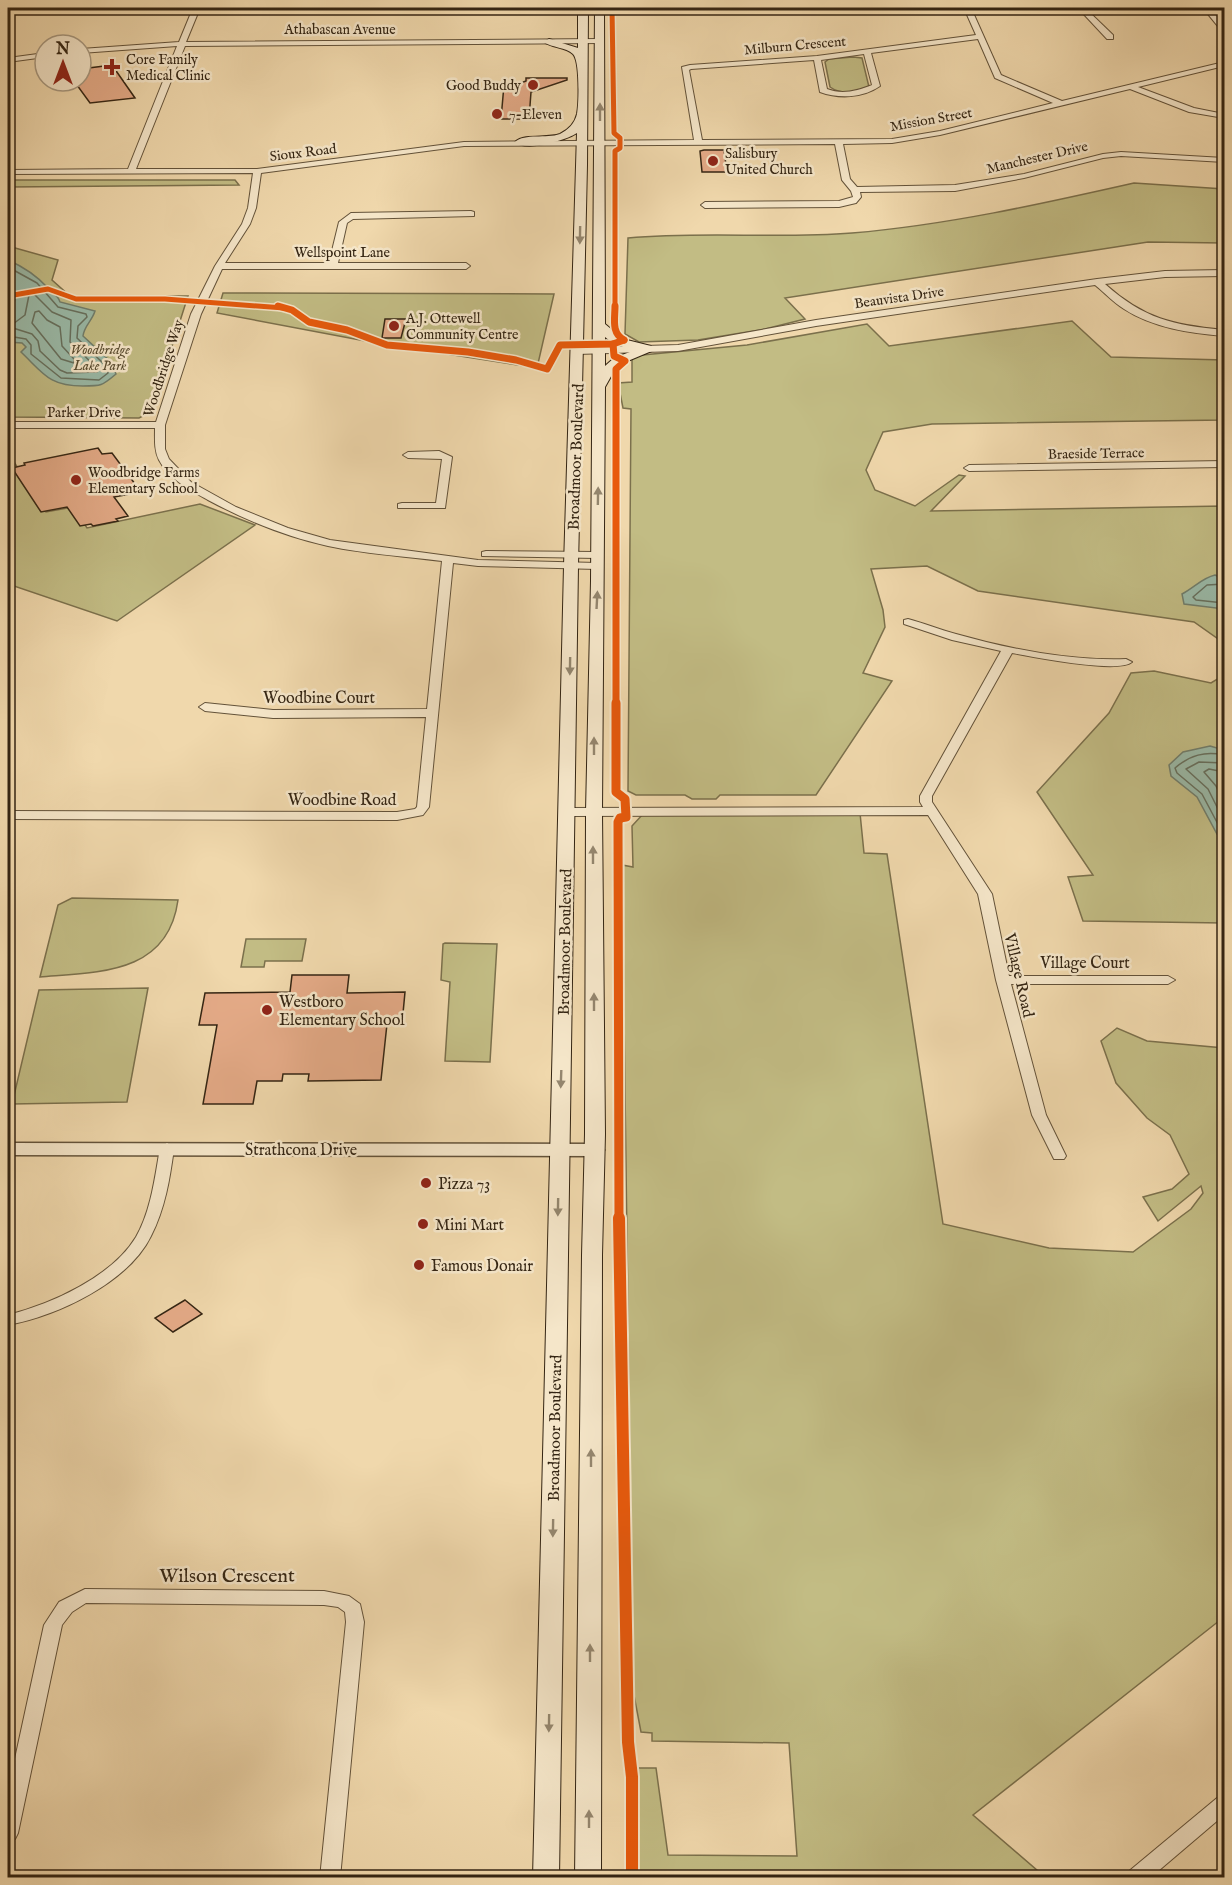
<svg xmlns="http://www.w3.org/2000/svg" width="1232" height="1885" font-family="'IM FELL English',serif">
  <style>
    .green { fill: #c2bc84; stroke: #7b704c; stroke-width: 1.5 }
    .water { fill: #9abaa8; stroke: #717e6c; stroke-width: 1.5 }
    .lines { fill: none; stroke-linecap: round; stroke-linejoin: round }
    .shore { stroke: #67705e; stroke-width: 1.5 }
    .building { fill: #e5ab88; stroke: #342513; stroke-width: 1.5 }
    .minor-casing { stroke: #635239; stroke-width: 2 }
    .tertiary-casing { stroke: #635239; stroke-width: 3 }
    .secondary-casing { stroke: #342513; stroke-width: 2 }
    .minor { fill: #f5e6c9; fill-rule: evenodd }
    .tertiary { fill: #f5e6c9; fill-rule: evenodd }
    .secondary { fill: #f5e6c9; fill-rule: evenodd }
    .cycleway-far3-casing { stroke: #f5e6c9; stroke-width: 8 }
    .cycleway-far2-casing { stroke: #f5e6c9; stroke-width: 10 }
    .cycleway-far1-casing { stroke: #f5e6c9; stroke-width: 13 }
    .cycleway-casing { stroke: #f5e6c9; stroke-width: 16 }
    .cycleway-far3 { stroke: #e8590c; stroke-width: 5 }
    .cycleway-far2 { stroke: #e8590c; stroke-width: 7 }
    .cycleway-far1 { stroke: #e8590c; stroke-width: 9 }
    .cycleway { stroke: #e8590c; stroke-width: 12 }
    .oneway { fill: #94866e }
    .poi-dot { fill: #8f2418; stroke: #f5e6c9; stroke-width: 2 }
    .labels { text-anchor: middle; stroke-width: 5; stroke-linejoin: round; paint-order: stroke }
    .far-street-label { font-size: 14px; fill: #342513; stroke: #f5e6c9 }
    .far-poi-label { font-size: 14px; fill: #342513; stroke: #f5e6c9; text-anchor: start }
    .far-park-label { font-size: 14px; font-style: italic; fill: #584b2f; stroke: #f5e6c9 }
    .street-label { font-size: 16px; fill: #342513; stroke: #f5e6c9 }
    .poi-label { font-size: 16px; fill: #342513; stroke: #f5e6c9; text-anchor: start }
    .near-street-label { font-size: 20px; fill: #342513; stroke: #f5e6c9 }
  </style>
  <rect width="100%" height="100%" fill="#f0d8ac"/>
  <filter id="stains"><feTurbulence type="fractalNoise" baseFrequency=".00333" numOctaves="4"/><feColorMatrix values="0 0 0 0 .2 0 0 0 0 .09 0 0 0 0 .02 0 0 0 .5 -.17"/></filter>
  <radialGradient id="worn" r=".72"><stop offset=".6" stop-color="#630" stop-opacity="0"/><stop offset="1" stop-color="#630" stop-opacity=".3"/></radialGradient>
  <!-- green -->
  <g class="green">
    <path d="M853 57 862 58 869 87C857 93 841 95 830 87L825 62 829 59Z"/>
    <polygon points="8,180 235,180 239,185 8,187"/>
    <path d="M1134 183 1224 189V243L1148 242 785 298 805 319 765 329 698 340 639 342 625 334 628 238C702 231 777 239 852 233 947 225 1041 204 1134 183Z"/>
    <polygon points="8,246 58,260 52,280 70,296 188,296 151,412 139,418 8,417"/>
    <polygon points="223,293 554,294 537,368 376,343 217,313"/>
    <polygon points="1072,321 1111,357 1224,360 1224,420 932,424 883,432 866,470 875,490 915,506 959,475 965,476 931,511 1224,506 1224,643 1194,622 978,591 927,566 871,569 883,610 885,627 863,673 892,681 816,795 720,795 716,799 692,799 685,795 636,795 628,791 631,409 623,408 618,383 632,382 632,356 747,345 867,324 889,346"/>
    <polygon points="14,462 46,512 73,507 87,528 200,504 255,525 117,621 8,584 8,463"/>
    <polygon points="1154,671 1211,683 1224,675 1224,923 1083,921 1068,877 1093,875 1037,792 1109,713 1131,673"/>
    <polygon points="860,813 864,853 887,854 943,1224 1049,1248 1133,1252 1191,1209 1203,1193 1201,1186 1158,1221 1143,1197 1172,1189 1189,1174 1170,1135 1147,1118 1116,1083 1101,1041 1117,1028 1147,1041 1224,1048 1224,1617 973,1815 1045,1877 638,1877 636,1768 656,1768 668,1855 797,1856 789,1743 652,1741 652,1733 641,1732 633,1690 622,865 633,867 632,826 643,814"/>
    <path d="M72 898 178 900C168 974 100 972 40 977L58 905Z"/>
    <polygon points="246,939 306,939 302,961 265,961 264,967 241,967"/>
    <polygon points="445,943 497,944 490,1062 445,1061 450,982 441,980 443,944"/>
    <polygon points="148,988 127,1102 12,1104 39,990"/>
  </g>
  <!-- water -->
  <g class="water">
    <path d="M8 260C24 267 36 275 48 288 52 294 58 294 60 302L95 311C92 321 84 326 83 336L110 361 116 374C102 386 101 386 83 386 49 386 44 374 21 352L26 347 22 343 8 342V312L13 309 15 298 8 292Z"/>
    <path d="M1215 575 1224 579V609L1184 604 1182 594C1195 587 1202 578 1215 575Z"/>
    <polygon points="1210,746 1224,750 1224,836 1217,834 1197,797 1171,776 1169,765 1183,752"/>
  </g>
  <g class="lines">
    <!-- shore -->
    <g class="shore">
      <polyline points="8,267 37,283 58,307 86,314 87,317 78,326 77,338 105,365 108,373 99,380 61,378 31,354 31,345 26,339 8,336"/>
      <polygon points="30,290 52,312 71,320 70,342 97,368 97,372 67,373 60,370 40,351 38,341 32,334 13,328 13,324 25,315"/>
      <polygon points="39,311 47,320 60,327 62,346 74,359 74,363 61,359 32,323 35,312"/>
      <polyline points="1224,584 1207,585 1193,597 1196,600 1224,603"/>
      <path d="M1224 755C1205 751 1190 755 1175 768L1177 773 1202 794 1220 828 1224 830"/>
      <polyline points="1224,763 1199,762 1186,769 1208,789 1224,821"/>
      <polyline points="1224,772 1209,769 1204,772 1216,786 1224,804"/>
    </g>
  </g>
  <!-- building -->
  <g class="building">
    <polygon points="112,65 135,98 90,103 74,81 81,81 81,69"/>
    <polygon points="526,78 567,78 567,80 531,92 529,119 501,119 504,85 516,85 526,81"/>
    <polygon points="704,150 724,150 727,172 702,172 700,151"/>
    <polygon points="385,319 406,319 401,338 382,338"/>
    <polygon points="98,448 102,454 112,453 141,492 114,497 128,516 116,519 118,521 93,526 91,524 80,526 67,507 41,512 12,468 25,465 24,463"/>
    <polygon points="292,975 349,975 347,993 405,992 402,1024 387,1024 381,1080 308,1081 309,1074 283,1074 282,1081 257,1081 253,1104 203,1104 217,1025 199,1025 205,993 290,992"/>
    <polygon points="185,1300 202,1314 173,1332 155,1318"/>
  </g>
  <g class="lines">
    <defs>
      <g id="minor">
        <path d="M193 8H200L186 42 599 39 603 41 599 43 185 46 136 169H257L464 142 694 140 682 67 690 65 817 56 976 35 964 8H971L1001 75 1062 101 1224 62V66L1138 87 1194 108 1224 114V118L1189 112 1130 89 940 135 892 143 843 144 850 179 857 187 955 185 1024 174 1103 154 1121 152 1224 158V162L1121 156 1103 158 1024 178 955 191 860 192 861 197 856 203 839 207 705 208 701 205 705 202 839 201 853 197 851 191 842 180 835 144 464 146 261 173 256 208 250 224 225 263H329L339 222 351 213 471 211 474 212V216L353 219 347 223 338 263H466L470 266 466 269H222L201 314 165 425V449L169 459 191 482 236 507 288 528 330 540 478 560 597 563 602 566 597 569 478 566 453 563 429 807 423 815 397 820 8 819V811L397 812 415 809 417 807 426 717 273 718 205 711 199 707 205 703 273 710 427 709 442 561C404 556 365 554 328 546 287 537 245 520 208 500 190 490 169 479 159 460 154 450 155 439 155 428H8V422H156L191 314 215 266 242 224 248 208 253 173 8 174V170L128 169 177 46 81 53V49L179 42ZM978 39 995 78 1053 103 940 131 892 139 702 140 689 70 691 69 814 60 820 92C839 99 863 98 880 86L871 53ZM864 54 872 85C857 91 842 95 827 89L821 60Z"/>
        <polygon points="1078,8 1085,8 1113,35 1113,39 1107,39"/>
        <polygon points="1203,8 1209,8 1224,24 1224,30 1221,30"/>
        <polygon points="45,53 45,57 8,62 8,58"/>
        <path d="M1224 270V276L1165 277 1105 284C1144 319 1173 325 1224 330V336C1190 333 1153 328 1124 309 1113 302 1105 293 1095 285L816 326 678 351 577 354 572 351 577 348 678 345 816 320 1097 279 1165 271Z"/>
        <polygon points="439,451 452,457 445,508 398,508 398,504 402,503 436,503 442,459 408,458 403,455 408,452"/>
        <polygon points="1224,461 1224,467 969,471 964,468 969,465"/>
        <polygon points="486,551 597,552 602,555 597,558 482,556 482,552"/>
        <path d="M908 619C924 623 940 630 956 634 1008 649 1072 661 1126 659L1132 662C1118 674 1033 657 1012 653L932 796V802L992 894 1009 976H1168L1175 980 1168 984H1011L1046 1115 1066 1156 1064 1159H1054L1032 1115 996 980 978 894 928 815 566 816 560 812 566 808 923 807 920 802V796L1001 651 952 640 904 624V620Z"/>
        <path d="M167 1143 174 1148C170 1178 165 1209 151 1236 128 1283 57 1316 8 1325V1315C51 1304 112 1277 136 1237 151 1211 155 1177 160 1148Z"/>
        <polygon points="85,1589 324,1591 349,1596 360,1604 364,1622 340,1878 320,1878 346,1622 345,1612 338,1607 324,1605 86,1603 72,1612 62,1625 18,1833 15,1839 8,1841 8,1791 44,1625 59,1602"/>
        <polygon points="1224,1796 1224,1815 1150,1878 1125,1878 1128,1872 1217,1798"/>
      </g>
      <polygon id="tertiary" points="8,1143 595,1144 601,1146 604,1150 601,1154 595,1156 8,1155"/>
      <g id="secondary">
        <path d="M578 8H588L587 165 578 566 559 1878H533L564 566 577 133C565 141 526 151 515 142 525 133 546 139 560 134 568 130 575 123 577 114 579 103 580 61 573 54 566 47 552 48 544 42L549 39 578 48Z"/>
        <path d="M595 8H604L605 324 623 339 651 346 654 350 623 363 614 371 605 387 602 812 605 1134 602 1255 601 1878H575L582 1255 585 1134 586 812 591 581ZM605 337 615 345 635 350 614 358 605 366Z"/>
      </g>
    </defs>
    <!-- minor casing -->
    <use href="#minor" class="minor-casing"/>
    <!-- tertiary casing -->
    <use href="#tertiary" class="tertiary-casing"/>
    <!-- secondary casing -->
    <use href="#secondary" class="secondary-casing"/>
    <!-- minor -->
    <use href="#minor" class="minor"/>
    <!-- tertiary -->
    <use href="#tertiary" class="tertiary"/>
    <!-- secondary -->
    <use href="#secondary" class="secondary"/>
    <defs>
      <g id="cycleway-far3">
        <polyline points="612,8 614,133 620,138 620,148 615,151 615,308"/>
        <polyline points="8,296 48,289 76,299 165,299 284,308"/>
      </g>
      <g id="cycleway-far2">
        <polyline points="278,306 292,310 309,322 347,330 387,345 468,352 516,360 547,369 560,345 613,344 624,340"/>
        <path d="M615 306C615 319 611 333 624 340"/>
        <polyline points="613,344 614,356 625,361 616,369 616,705"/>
      </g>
      <polyline id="cycleway-far1" points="616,703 616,792 625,799 626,817 620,818 618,822 619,1219"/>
      <polyline id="cycleway" points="619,1218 628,1742 632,1777 632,1878"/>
    </defs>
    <!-- cycleway-far3 casing -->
    <use href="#cycleway-far3" class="cycleway-far3-casing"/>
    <!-- cycleway-far2 casing -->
    <use href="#cycleway-far2" class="cycleway-far2-casing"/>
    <!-- cycleway-far1 casing -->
    <use href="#cycleway-far1" class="cycleway-far1-casing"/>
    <!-- cycleway casing -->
    <use href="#cycleway" class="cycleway-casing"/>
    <!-- cycleway-far3 -->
    <use href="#cycleway-far3" class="cycleway-far3"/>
    <!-- cycleway-far2 -->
    <use href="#cycleway-far2" class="cycleway-far2"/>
    <!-- cycleway-far1 -->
    <use href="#cycleway-far1" class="cycleway-far1"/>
    <!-- cycleway -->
    <use href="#cycleway" class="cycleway"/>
  </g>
  <!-- one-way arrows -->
  <defs><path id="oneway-solid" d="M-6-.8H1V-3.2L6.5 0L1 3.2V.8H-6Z" transform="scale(1.5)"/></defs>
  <g class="oneway">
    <use href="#oneway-solid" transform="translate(600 112) rotate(-90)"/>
    <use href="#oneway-solid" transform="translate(580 235) rotate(91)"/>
    <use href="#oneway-solid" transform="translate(598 496) rotate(-89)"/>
    <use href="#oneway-solid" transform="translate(597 600) rotate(-87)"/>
    <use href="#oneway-solid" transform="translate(570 666) rotate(91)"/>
    <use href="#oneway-solid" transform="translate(594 746) rotate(-90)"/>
    <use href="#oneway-solid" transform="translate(593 855) rotate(-90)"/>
    <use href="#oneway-solid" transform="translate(594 1002) rotate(-90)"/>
    <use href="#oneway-solid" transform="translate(561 1079) rotate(92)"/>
    <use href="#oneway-solid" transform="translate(558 1207) rotate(91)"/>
    <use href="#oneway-solid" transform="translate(591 1458) rotate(-90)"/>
    <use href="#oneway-solid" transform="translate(553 1528) rotate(91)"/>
    <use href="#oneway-solid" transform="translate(590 1653) rotate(-90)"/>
    <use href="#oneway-solid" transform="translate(549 1723) rotate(91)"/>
    <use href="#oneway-solid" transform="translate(589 1819) rotate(-90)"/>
  </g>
  <!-- markers -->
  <g class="poi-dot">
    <path d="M109 58h6v6h6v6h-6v6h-6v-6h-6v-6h6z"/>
    <circle cx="533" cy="85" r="6"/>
    <circle cx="497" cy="114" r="6"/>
    <circle cx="713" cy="161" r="6"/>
    <circle cx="394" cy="326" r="6"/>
    <circle cx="76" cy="480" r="6"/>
    <circle cx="267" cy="1010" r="6"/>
    <circle cx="426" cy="1183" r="6"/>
    <circle cx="423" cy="1224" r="6"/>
    <circle cx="419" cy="1265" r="6"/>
  </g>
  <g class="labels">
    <!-- far-street labels -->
    <g class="far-street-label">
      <text x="340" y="34">Athabascan Avenue</text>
      <text transform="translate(795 45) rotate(-5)" y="5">Milburn Crescent</text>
      <text transform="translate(931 119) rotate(-10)" y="5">Mission Street</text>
      <text transform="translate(303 152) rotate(-7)" y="5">Sioux Road</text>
      <text transform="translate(1037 157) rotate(-13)" y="5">Manchester Drive</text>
      <text x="342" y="257">Wellspoint Lane</text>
      <text transform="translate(899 297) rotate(-8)" y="5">Beauvista Drive</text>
      <text transform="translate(163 368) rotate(-72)" y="5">Woodbridge Way</text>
      <text x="84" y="417">Parker Drive</text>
      <text transform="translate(1096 453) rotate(-1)" y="5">Braeside Terrace</text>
    </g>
    <!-- far-poi labels -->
    <g class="far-poi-label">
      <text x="126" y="64">Core Family<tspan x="126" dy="16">Medical Clinic</tspan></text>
      <text x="521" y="90" text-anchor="end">Good Buddy</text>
      <text x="509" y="119">7-Eleven</text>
      <text x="725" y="158">Salisbury<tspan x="725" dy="16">United Church</tspan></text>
      <text x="406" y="323">A.J. Ottewell<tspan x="406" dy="16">Community Centre</tspan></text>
      <text x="88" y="477">Woodbridge Farms<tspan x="88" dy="16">Elementary School</tspan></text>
    </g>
    <!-- far-park labels -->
    <g class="far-park-label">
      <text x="100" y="354">Woodbridge<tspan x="100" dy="16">Lake Park</tspan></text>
    </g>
    <!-- street labels -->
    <g class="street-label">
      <text transform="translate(575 457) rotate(-88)" y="6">Broadmoor Boulevard</text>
      <text x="319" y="703">Woodbine Court</text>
      <text x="342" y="805">Woodbine Road</text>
      <text transform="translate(564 942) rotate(-89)" y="6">Broadmoor Boulevard</text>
      <text x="1085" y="968">Village Court</text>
      <text transform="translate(1020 975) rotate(77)" y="6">Village Road</text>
      <text x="301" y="1155">Strathcona Drive</text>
      <text transform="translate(554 1428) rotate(-89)" y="6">Broadmoor Boulevard</text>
    </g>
    <!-- poi labels -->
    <g class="poi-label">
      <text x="279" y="1007">Westboro<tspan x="279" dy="18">Elementary School</tspan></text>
      <text x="438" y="1189">Pizza 73</text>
      <text x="435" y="1230">Mini Mart</text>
      <text x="431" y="1271">Famous Donair</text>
    </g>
    <!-- near-street labels -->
    <g class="near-street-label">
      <text x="227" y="1582">Wilson Crescent</text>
    </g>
  </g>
  <!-- margin -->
  <rect width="1232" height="1885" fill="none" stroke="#f0d8ac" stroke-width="30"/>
  <rect x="9" y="9" width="1214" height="1867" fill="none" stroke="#342513" stroke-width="3"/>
  <rect x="15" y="15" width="1202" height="1855" fill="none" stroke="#342513" stroke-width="1.5"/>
  <!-- north arrow -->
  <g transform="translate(63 63)"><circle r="28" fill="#f5e6c9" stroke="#a89980" stroke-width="1.5"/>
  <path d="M0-4.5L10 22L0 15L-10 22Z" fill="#8f2418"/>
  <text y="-9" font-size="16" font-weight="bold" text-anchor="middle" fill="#342513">N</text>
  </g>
  <rect width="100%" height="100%" filter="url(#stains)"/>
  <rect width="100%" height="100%" fill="url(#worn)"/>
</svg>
